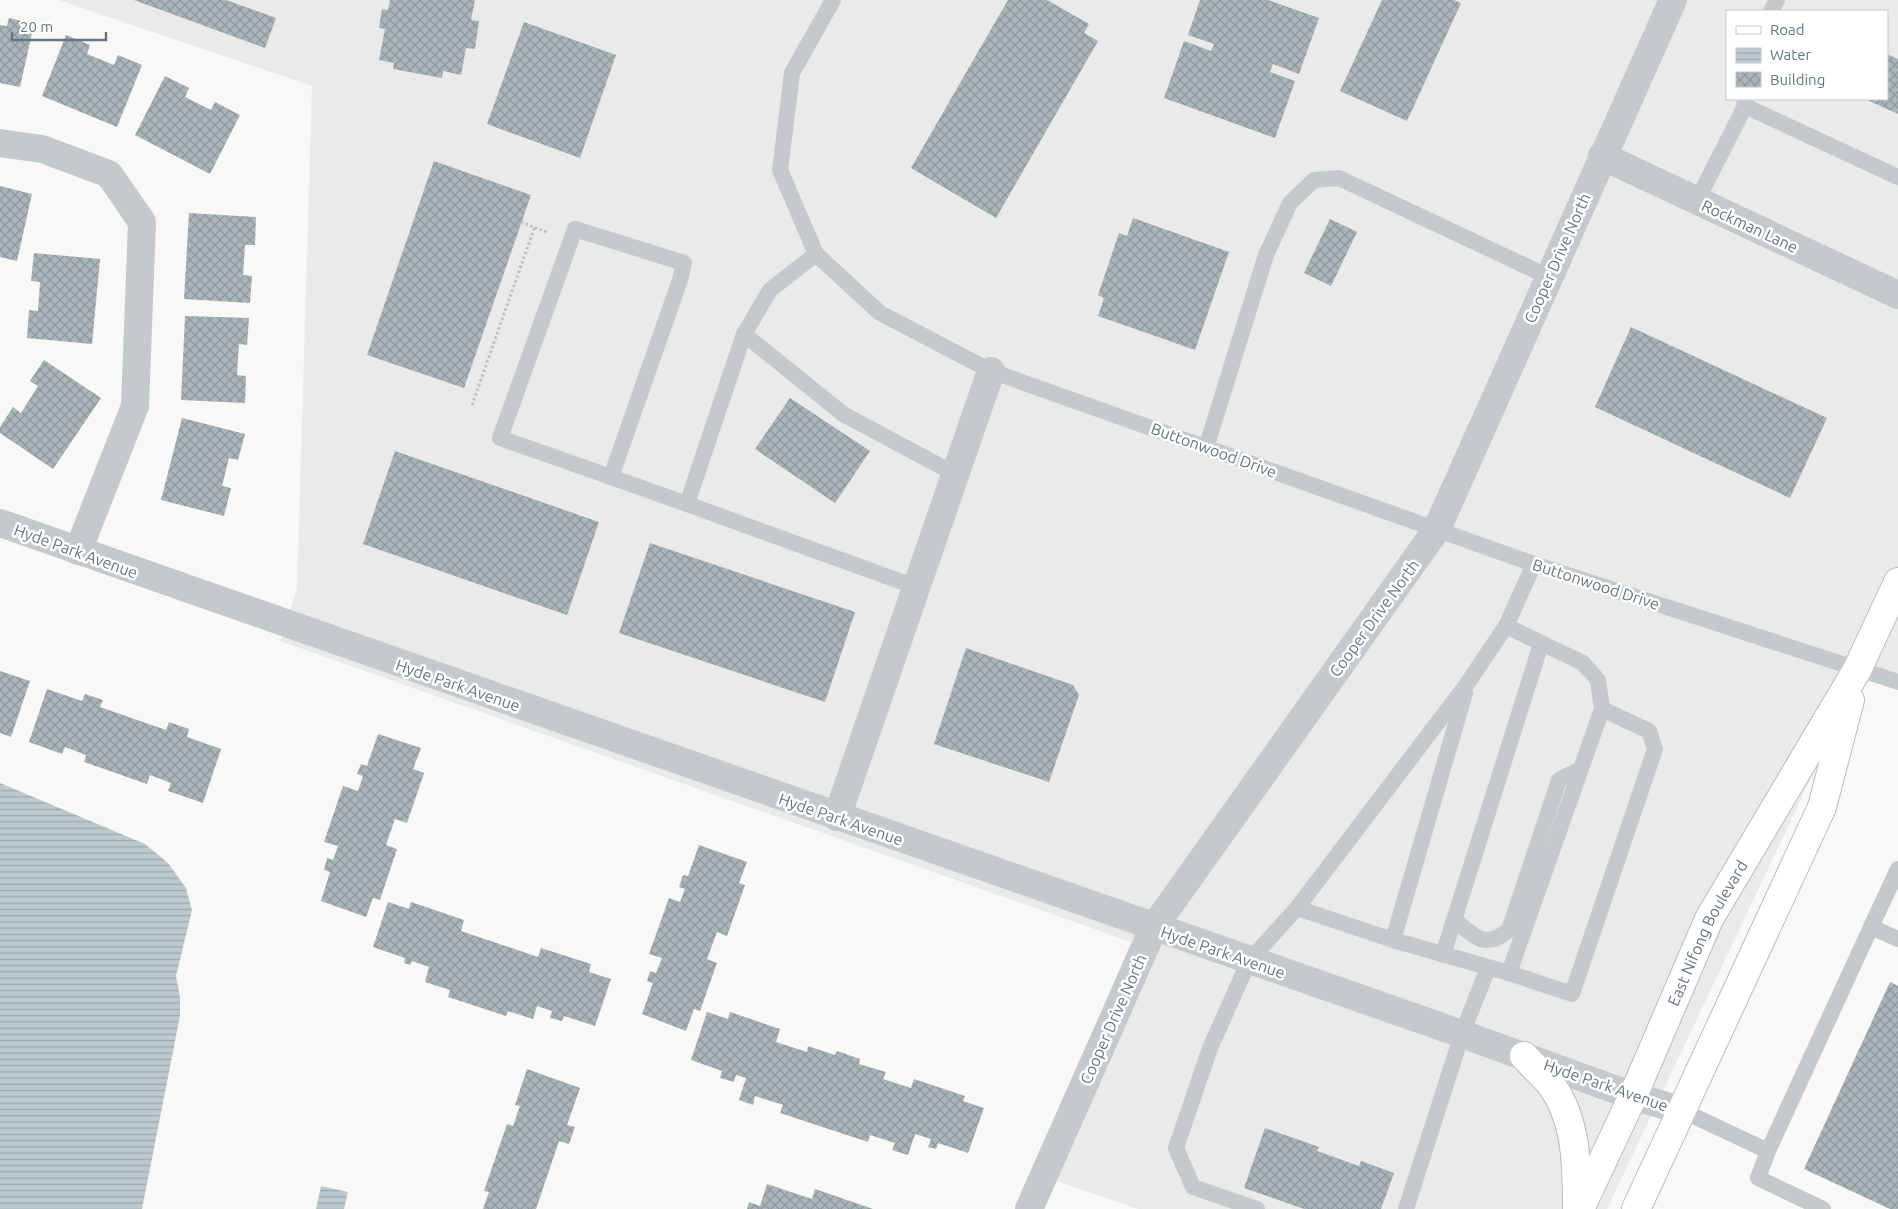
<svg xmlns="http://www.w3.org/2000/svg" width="1898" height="1209" font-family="Ubuntu,sans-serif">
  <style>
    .built { fill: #e9eae9; fill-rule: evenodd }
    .water { fill: url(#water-rules) }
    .building { fill: url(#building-cross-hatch) }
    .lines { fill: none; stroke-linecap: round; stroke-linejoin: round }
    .primary-casing { stroke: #b7bcc0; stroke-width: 30 }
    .path { stroke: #bec1c3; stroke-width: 3; stroke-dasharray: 2.5 2.5; stroke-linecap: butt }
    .service { stroke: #c4c9cc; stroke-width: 16 }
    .minor { stroke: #c4c9cc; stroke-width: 28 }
    .primary { stroke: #fff; stroke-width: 28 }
    .labels { text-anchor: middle; stroke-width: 5; stroke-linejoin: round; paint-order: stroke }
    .street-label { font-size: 16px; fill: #637782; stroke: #fff }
  </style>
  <defs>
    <pattern id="water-rules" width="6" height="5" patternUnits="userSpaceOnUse" patternTransform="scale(1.25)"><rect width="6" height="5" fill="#bccacd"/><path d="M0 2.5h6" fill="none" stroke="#9ca9ac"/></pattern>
    <pattern id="building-cross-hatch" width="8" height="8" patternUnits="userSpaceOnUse" patternTransform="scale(1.25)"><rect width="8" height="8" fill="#aab5b9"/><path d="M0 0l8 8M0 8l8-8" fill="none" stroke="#8e989c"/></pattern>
  </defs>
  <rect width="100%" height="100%" fill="#f9f8f6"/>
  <!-- built -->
  <path class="built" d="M59 0H1898V681L1863 668 1607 1209H1138L1033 1173 1131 942 280 641 297 589 312 86ZM1727 11H1887V99H1727Z"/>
  <!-- water -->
  <g class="water">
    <polygon points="0,783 145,844 168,863 186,888 192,910 176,976 180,997 180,1016 142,1209 0,1209"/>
    <polygon points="321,1186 348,1192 344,1209 316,1209"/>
  </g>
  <!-- building -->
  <g class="building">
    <polygon points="134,0 226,0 276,18 265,48"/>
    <polygon points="390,0 475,0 471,20 479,21 475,49 466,48 461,75 443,71 442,78 393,69 394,63 379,60 385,29 379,28 382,9 388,10"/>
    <polygon points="1008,0 1047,0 1089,24 1084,33 1098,41 996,218 911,168"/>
    <polygon points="1200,0 1268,0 1319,18 1299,74 1273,64 1270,72 1295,81 1275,138 1164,98 1184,41 1211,51 1214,44 1188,35"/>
    <polygon points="1382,0 1454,0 1461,3 1407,121 1340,91"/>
    <polygon points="9,18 34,24 20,87 0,83 0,25 7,26"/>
    <polygon points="524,22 616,55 580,158 487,124"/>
    <polygon points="66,35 90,45 87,54 114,65 118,55 142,65 117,127 42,96"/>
    <polygon points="1887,54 1898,59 1898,114 1865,99 1887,99"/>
    <polygon points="165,76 189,88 185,97 211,110 215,102 240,115 210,174 135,135"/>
    <polygon points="434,161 531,195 464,388 367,355"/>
    <polygon points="0,186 32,194 17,261 0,257"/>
    <polygon points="189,213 256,217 255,245 245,245 243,275 252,276 250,303 184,299"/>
    <polygon points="1133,218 1229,252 1195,350 1098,316 1104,298 1098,295 1119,233 1127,236"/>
    <polygon points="1330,219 1357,232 1331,286 1304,273"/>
    <polygon points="34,253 100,259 92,344 27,338 29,310 38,311 40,282 31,281"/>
    <polygon points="185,316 249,318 247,345 239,344 237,375 246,376 245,403 181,400"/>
    <polygon points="1631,327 1827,418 1790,498 1595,407"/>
    <polygon points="44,360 101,398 53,469 0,433 0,427 13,407 21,413 38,386 30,381"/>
    <polygon points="790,398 870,451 835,503 755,449"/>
    <polygon points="182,418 245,434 238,460 229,458 222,486 231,488 224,516 161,500"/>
    <polygon points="395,451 599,522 567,615 363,544"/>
    <polygon points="650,543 855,612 825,702 619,633"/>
    <polygon points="966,648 1073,685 1079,695 1049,782 934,744"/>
    <polygon points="0,671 30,681 11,737 0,733"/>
    <polygon points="47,689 82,701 85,694 103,700 100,707 166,730 169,722 189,729 187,737 221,749 203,803 168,791 171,783 150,775 147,784 84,762 86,755 65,747 62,754 29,742"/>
    <polygon points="378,734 421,748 413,769 424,773 407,823 395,819 386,845 397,849 380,900 373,898 366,917 321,901 330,872 324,870 327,858 333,860 338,846 324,842 343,786 358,791 363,776 357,774 361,764 367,766"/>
    <polygon points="699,845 747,862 739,883 745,885 727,936 717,932 707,959 717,963 700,1011 694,1009 686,1031 642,1014 653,983 647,981 650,971 656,973 662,958 649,954 669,898 680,902 685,889 679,887 683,875 688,876"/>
    <polygon points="388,902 409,909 411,902 464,920 461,931 538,957 541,948 591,964 589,972 611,979 595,1026 564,1016 562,1021 550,1018 552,1011 537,1006 533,1019 508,1011 506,1016 448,997 450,990 425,982 429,967 412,961 410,965 404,963 405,958 373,947"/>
    <polygon points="1890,982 1898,986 1898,1209 1890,1209 1804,1169"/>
    <polygon points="707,1012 728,1019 730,1012 780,1029 776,1042 807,1052 808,1046 835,1055 837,1051 860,1059 859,1064 886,1072 883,1079 911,1088 914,1079 965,1096 963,1101 984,1108 968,1153 938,1143 936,1149 928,1147 931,1139 915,1134 908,1155 892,1150 895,1143 870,1135 868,1142 780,1113 783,1105 755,1096 753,1105 739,1100 746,1078 736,1075 734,1082 720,1078 722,1071 691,1060"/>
    <polygon points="527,1069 580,1088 567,1125 575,1127 569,1144 559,1141 536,1209 483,1209 489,1192 484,1191 507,1124 513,1126 520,1106 515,1105"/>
    <polygon points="1265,1128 1319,1147 1317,1151 1359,1166 1361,1161 1394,1173 1381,1209 1304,1209 1244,1188"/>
    <polygon points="767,1184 812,1199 815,1189 873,1209 747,1209 749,1202 760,1206"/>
  </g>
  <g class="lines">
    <defs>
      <g id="primary">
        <path d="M1524 1056C1532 1065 1541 1073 1549 1082 1577 1118 1577 1165 1577 1209"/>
        <path id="s1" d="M1580 1209 1633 1096 1709 919 1857 670 1898 582"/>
        <polyline points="1636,1209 1822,807 1850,700"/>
      </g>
    </defs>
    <!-- primary casing -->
    <use href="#primary" class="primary-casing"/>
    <!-- path -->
    <g class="path">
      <polyline points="521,222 549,233"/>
      <polyline points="472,405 535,226"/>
    </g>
    <!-- service -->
    <g class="service">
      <polyline points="833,0 792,73 780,170 816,254 880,313 991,371 1534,564 1898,682"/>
      <polyline points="1771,11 1777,0"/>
      <polyline points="1745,106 1898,177"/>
      <polyline points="1697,201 1745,106 1744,99"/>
      <polyline points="816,254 770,290 744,334 687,504 916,587"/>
      <polyline points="744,334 843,414 955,474"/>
      <polyline points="1206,448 1266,255 1290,203 1314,180 1339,178 1549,277"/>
      <polyline points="611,477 500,438 575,229 684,263 680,280 611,477 687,504"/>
      <polyline points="1506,626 1467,684 1297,908 1393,940 1509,973 1572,994 1655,749 1649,731 1602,709 1598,680 1583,663 1506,626 1534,564"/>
      <path d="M1455 920C1475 937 1485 950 1509 930L1559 780 1581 769"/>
      <polyline points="1871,927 1898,869"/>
      <polyline points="1393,940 1465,693"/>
      <polyline points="1443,955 1541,644"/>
      <polyline points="1509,973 1602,709"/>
      <polyline points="1683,1111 1768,1151 1758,1178 1823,1209"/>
      <polyline points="1768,1151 1871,927 1898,939"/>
      <polyline points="1257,1209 1193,1187 1176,1148 1210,1048 1249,961 1297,908"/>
      <polyline points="1406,1209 1462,1034 1488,968"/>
    </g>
    <!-- minor -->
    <g class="minor">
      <polyline points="0,143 42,149 109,174 142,222 135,406 78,551"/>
      <polyline points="1602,156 1898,295"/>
      <polyline points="0,523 1462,1034 1633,1096 1683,1111"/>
      <polyline points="837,817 991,371"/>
      <polyline points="1029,1209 1154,927 1437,529 1673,0"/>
    </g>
    <!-- primary -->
    <use href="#primary" class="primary"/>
  </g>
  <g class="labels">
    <!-- street labels -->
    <g class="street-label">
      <text transform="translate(1750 226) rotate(25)" y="6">Rockman Lane</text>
      <text transform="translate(1557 258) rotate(-66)" y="6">Cooper Drive North</text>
      <text transform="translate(1214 450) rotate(20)" y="6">Buttonwood Drive</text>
      <text transform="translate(76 551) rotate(20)" y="6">Hyde Park Avenue</text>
      <text transform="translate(1596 584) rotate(18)" y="6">Buttonwood Drive</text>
      <text transform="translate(1374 618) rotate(-54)" y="6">Cooper Drive North</text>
      <text transform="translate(458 685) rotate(19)" y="6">Hyde Park Avenue</text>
      <text transform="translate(841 819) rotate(19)" y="6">Hyde Park Avenue</text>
      <text dy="6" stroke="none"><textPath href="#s1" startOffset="304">East Nifong Boulevard</textPath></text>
      <text transform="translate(1223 952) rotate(19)" y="6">Hyde Park Avenue</text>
      <text transform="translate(1113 1019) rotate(-66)" y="6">Cooper Drive North</text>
      <text transform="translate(1606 1085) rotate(19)" y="6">Hyde Park Avenue</text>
    </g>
  </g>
  <!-- legend -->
  <rect x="1726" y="10" width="162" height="90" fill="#ffffff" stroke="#c1c9cd"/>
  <rect x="1736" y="26" width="25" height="8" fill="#ffffff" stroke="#c1c9cd"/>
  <text x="1770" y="35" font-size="15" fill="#637782">Road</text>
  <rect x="1736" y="48" width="25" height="15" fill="url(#water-rules)" stroke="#c1c9cd"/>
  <text x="1770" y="60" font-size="15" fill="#637782">Water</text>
  <rect x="1736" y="72" width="25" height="15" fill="url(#building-cross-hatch)" stroke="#c1c9cd"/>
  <text x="1770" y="85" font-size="15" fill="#637782">Building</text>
  <!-- scale -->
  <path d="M12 32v8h94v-8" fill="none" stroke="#637782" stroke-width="2.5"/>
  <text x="20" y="32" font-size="15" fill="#637782" stroke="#ffffff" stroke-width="4" paint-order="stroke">20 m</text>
</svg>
